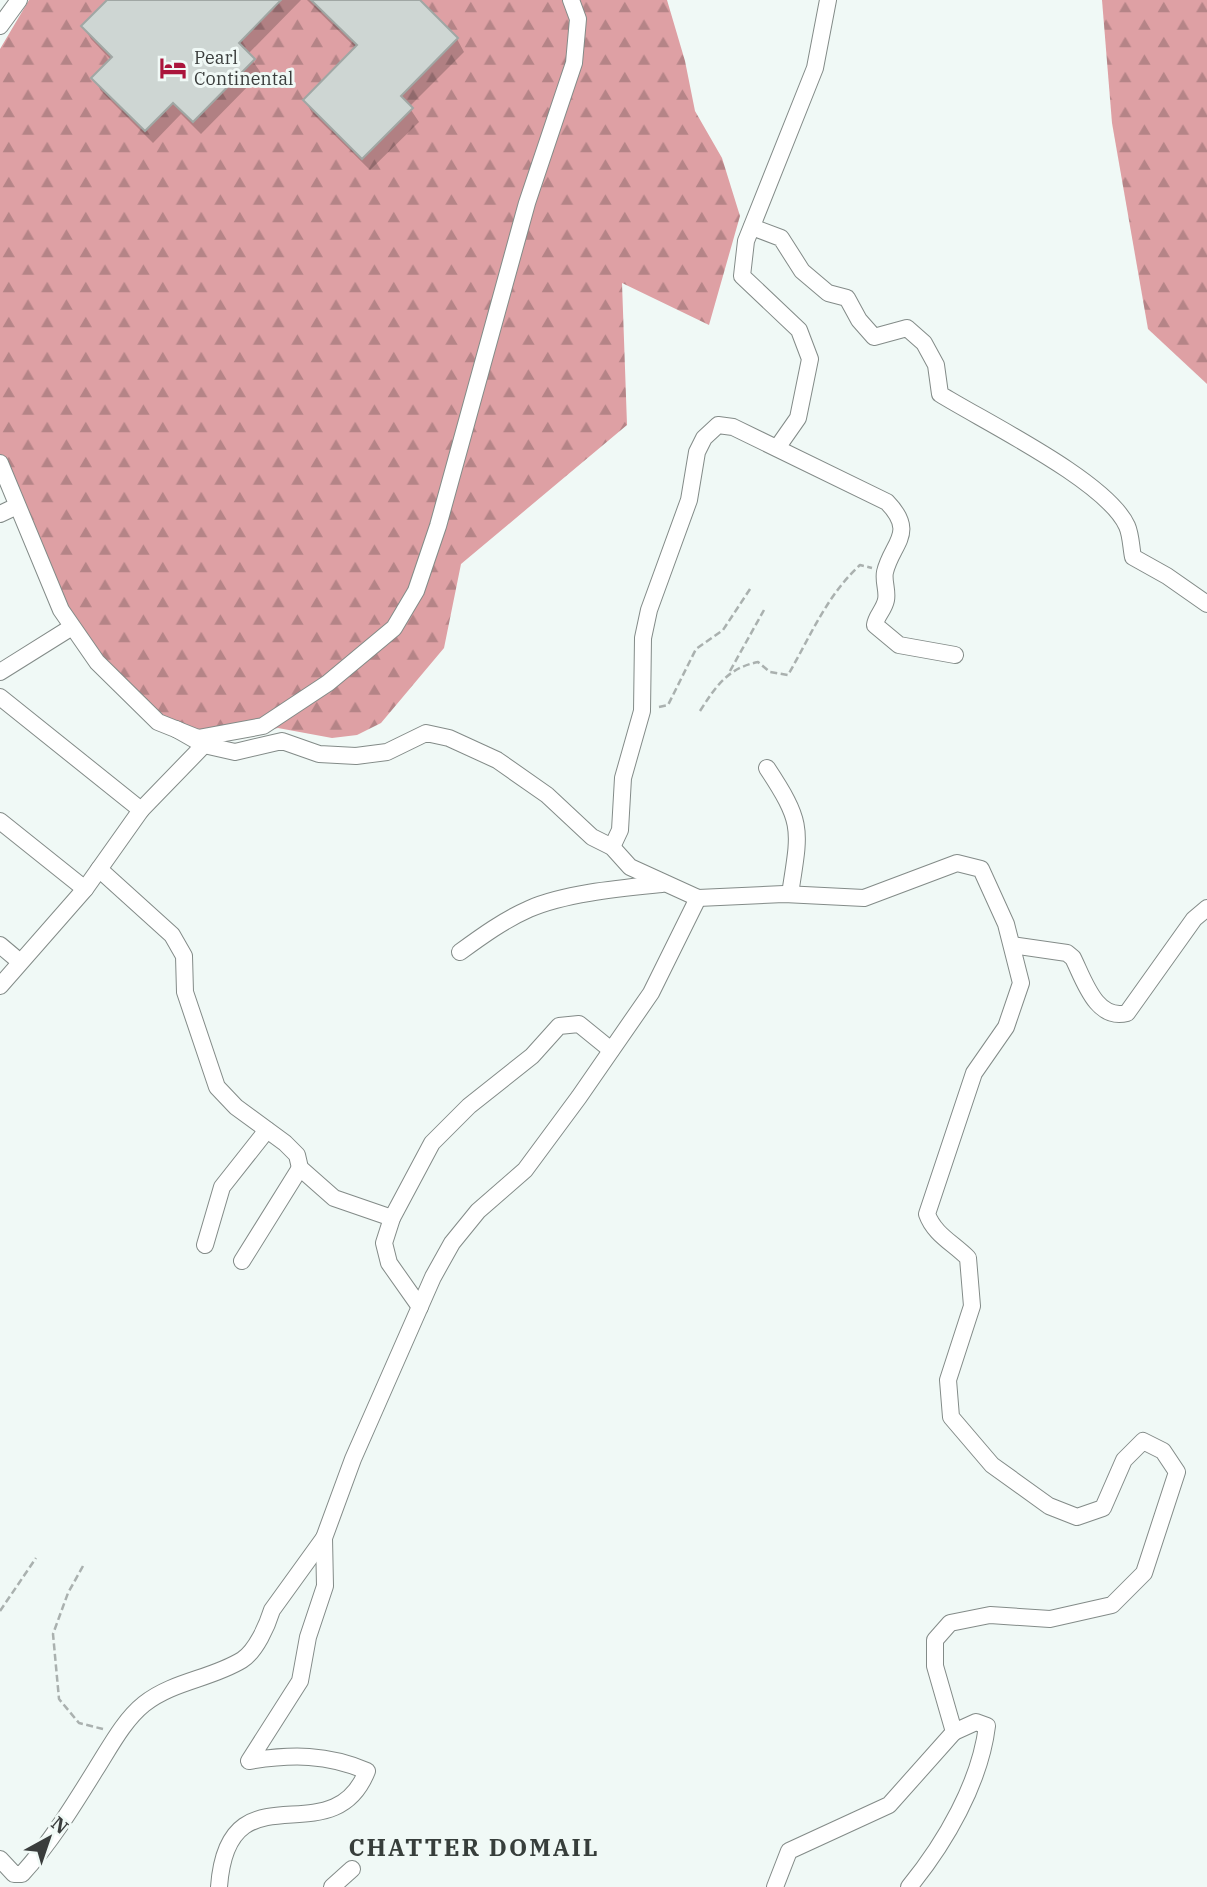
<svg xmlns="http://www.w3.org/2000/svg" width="1207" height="1887" font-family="'IBM Plex Serif',serif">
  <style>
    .forest { fill: url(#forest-firs) }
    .shadow { fill: #0003 }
    .building { fill: #ced6d3; stroke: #a0a7a4; stroke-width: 2 }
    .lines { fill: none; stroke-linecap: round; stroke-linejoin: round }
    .minor-casing { stroke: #838b88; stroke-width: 18 }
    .path { stroke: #aab1af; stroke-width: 2.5; stroke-dasharray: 7 3.5; stroke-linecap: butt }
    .minor { stroke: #fff; stroke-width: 16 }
    .labels { text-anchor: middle; stroke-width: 6; stroke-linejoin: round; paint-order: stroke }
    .poi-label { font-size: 18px; fill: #3a3d3c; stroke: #f0f9f6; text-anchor: start }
    .district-label { font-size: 24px; font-weight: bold; letter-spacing: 2px; fill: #373e3b; stroke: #f0f9f6 }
  </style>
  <defs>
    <pattern id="forest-firs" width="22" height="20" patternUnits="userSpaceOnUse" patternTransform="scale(1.75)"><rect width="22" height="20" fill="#dea0a4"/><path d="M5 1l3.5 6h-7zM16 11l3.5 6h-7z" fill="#b58487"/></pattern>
  </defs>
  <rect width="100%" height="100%" fill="#f0f9f6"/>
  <!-- forest -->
  <g class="forest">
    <polygon points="29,0 667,0 685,61 695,111 722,158 740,216 709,325 622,283 627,425 461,564 444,648 381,723 357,735 332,738 278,728 238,737 198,738 158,722 61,610 0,463 0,49"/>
    <polygon points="1102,0 1207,0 1207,384 1148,329 1112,123"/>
  </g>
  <!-- shadow -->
  <g class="shadow">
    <polygon points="109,0 301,0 248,54 261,73 201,134 181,114 153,143 101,91 94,78 111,60 91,39 83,26"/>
    <polygon points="307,0 417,0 457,39 464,52 409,107 419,122 370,170 312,113 305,100 356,48"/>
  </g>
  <!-- building -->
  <g class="building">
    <polygon points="107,0 281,0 239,43 255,59 193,122 173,103 145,131 91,78 112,57 81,26"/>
    <polygon points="311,0 420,0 458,38 401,96 413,108 362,159 303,100 357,45"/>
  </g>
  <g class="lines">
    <defs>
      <g id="minor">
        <polyline points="0,26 19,0"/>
        <path d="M752 227 781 238 802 271 828 293 847 298 859 320 874 337 907 328 924 343 936 365 940 394C983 421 1107 481 1127 526 1131 535 1131 547 1133 557L1167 576 1207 604"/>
        <polyline points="777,448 798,418 810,359 799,330 742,276 746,241 815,68 828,0"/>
        <polyline points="0,463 61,610 97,662 158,722 198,738 263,726 328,683 394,628 416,591 438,526 527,203 574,63 578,19 571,0"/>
        <polyline points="0,514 17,506"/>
        <polyline points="0,672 72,627"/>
        <polyline points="0,697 141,810"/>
        <path d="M176 729 204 745 235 752 282 741 319 754 356 756 387 752 426 733 449 738 497 760 547 795 592 837 612 847 630 867 698 898 784 894 864 898 957 863 981 869 1006 924 1021 983 1006 1027 974 1073 927 1214C934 1234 953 1243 968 1258L972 1306 948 1380 951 1417 992 1465 1049 1506 1077 1517 1103 1508 1124 1460 1143 1441 1163 1451 1177 1472 1144 1573 1112 1605 1050 1619 990 1615 950 1623 935 1640V1666L954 1732 976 1722 987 1726C980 1783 945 1843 909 1887"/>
        <path d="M767 768C804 824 800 829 790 894"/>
        <polyline points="0,821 85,889"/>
        <path d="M612 847 620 830 623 778 642 711 643 638 649 610 689 500 697 452 704 438 718 425 733 427 887 502C917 533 892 543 885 572 883 581 888 591 886 600 884 610 876 616 875 625L899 645 955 655"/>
        <polyline points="99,869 172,935 184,956 185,992 217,1087 236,1107 285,1143 297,1155 300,1168 334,1198 392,1218"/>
        <polyline points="0,945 19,961"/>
        <path d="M1012 945 1067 953 1073 958C1084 980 1096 1021 1127 1013L1194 919 1207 908"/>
        <path d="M460 952C482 936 504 920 529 909 565 893 623 888 662 884"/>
        <polyline points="0,986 85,889 141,810 204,745"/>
        <polyline points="205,1245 222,1187 267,1130"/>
        <polyline points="242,1261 300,1168"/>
        <polyline points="420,1307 389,1263 384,1243 392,1218 432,1143 469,1106 532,1056 559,1026 579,1024 611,1050"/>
        <path d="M0 1859 14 1874H22C51 1842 73 1806 96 1769 110 1747 124 1720 144 1704 173 1681 211 1679 242 1660 256 1651 267 1626 272 1610L324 1538"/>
        <path d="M219 1887C228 1762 332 1859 367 1771 327 1754 292 1754 249 1761L300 1681 308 1637 325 1586 324 1538 353 1459 433 1277 452 1243 478 1211 525 1170 579 1097 651 993 698 898"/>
        <polyline points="332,1887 352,1869"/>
        <polyline points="775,1887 789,1851 889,1805 954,1732"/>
      </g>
    </defs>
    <!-- minor casing -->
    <use href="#minor" class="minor-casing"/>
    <!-- path -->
    <g class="path">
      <polyline points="730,671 764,610"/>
      <polyline points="659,707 668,705 696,649 723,630 752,586"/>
      <path d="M700 711C716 686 728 668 758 662L770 672 788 675C810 637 827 595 860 565L872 568"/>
      <polyline points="83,1566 68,1593 53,1634 59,1699 79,1723 103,1729"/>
      <polyline points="0,1611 36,1558"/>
    </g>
    <!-- minor -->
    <use href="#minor" class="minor"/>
  </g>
  <!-- icons -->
  <defs>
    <symbol id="hotel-bare" viewBox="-9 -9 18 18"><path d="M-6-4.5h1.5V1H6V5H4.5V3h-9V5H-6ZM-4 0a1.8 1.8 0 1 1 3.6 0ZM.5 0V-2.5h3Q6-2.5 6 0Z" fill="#ab153c" stroke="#f0f9f6" stroke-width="2.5" paint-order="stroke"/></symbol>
  </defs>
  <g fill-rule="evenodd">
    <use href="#hotel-bare" x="154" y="49" width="38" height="38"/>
  </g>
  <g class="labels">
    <!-- poi labels -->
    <g class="poi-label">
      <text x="194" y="64">Pearl<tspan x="194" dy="21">Continental</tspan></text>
    </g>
    <!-- district labels -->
    <g class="district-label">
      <text x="474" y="1856">CHATTER DOMAIL</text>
    </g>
  </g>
  <!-- north arrow -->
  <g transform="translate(49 1838) rotate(40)" stroke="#f0f9f6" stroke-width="5" paint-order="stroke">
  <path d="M0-5L12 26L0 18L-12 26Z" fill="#3a3d3c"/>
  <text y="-10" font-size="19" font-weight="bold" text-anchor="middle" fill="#3a3d3c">N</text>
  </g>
</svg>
